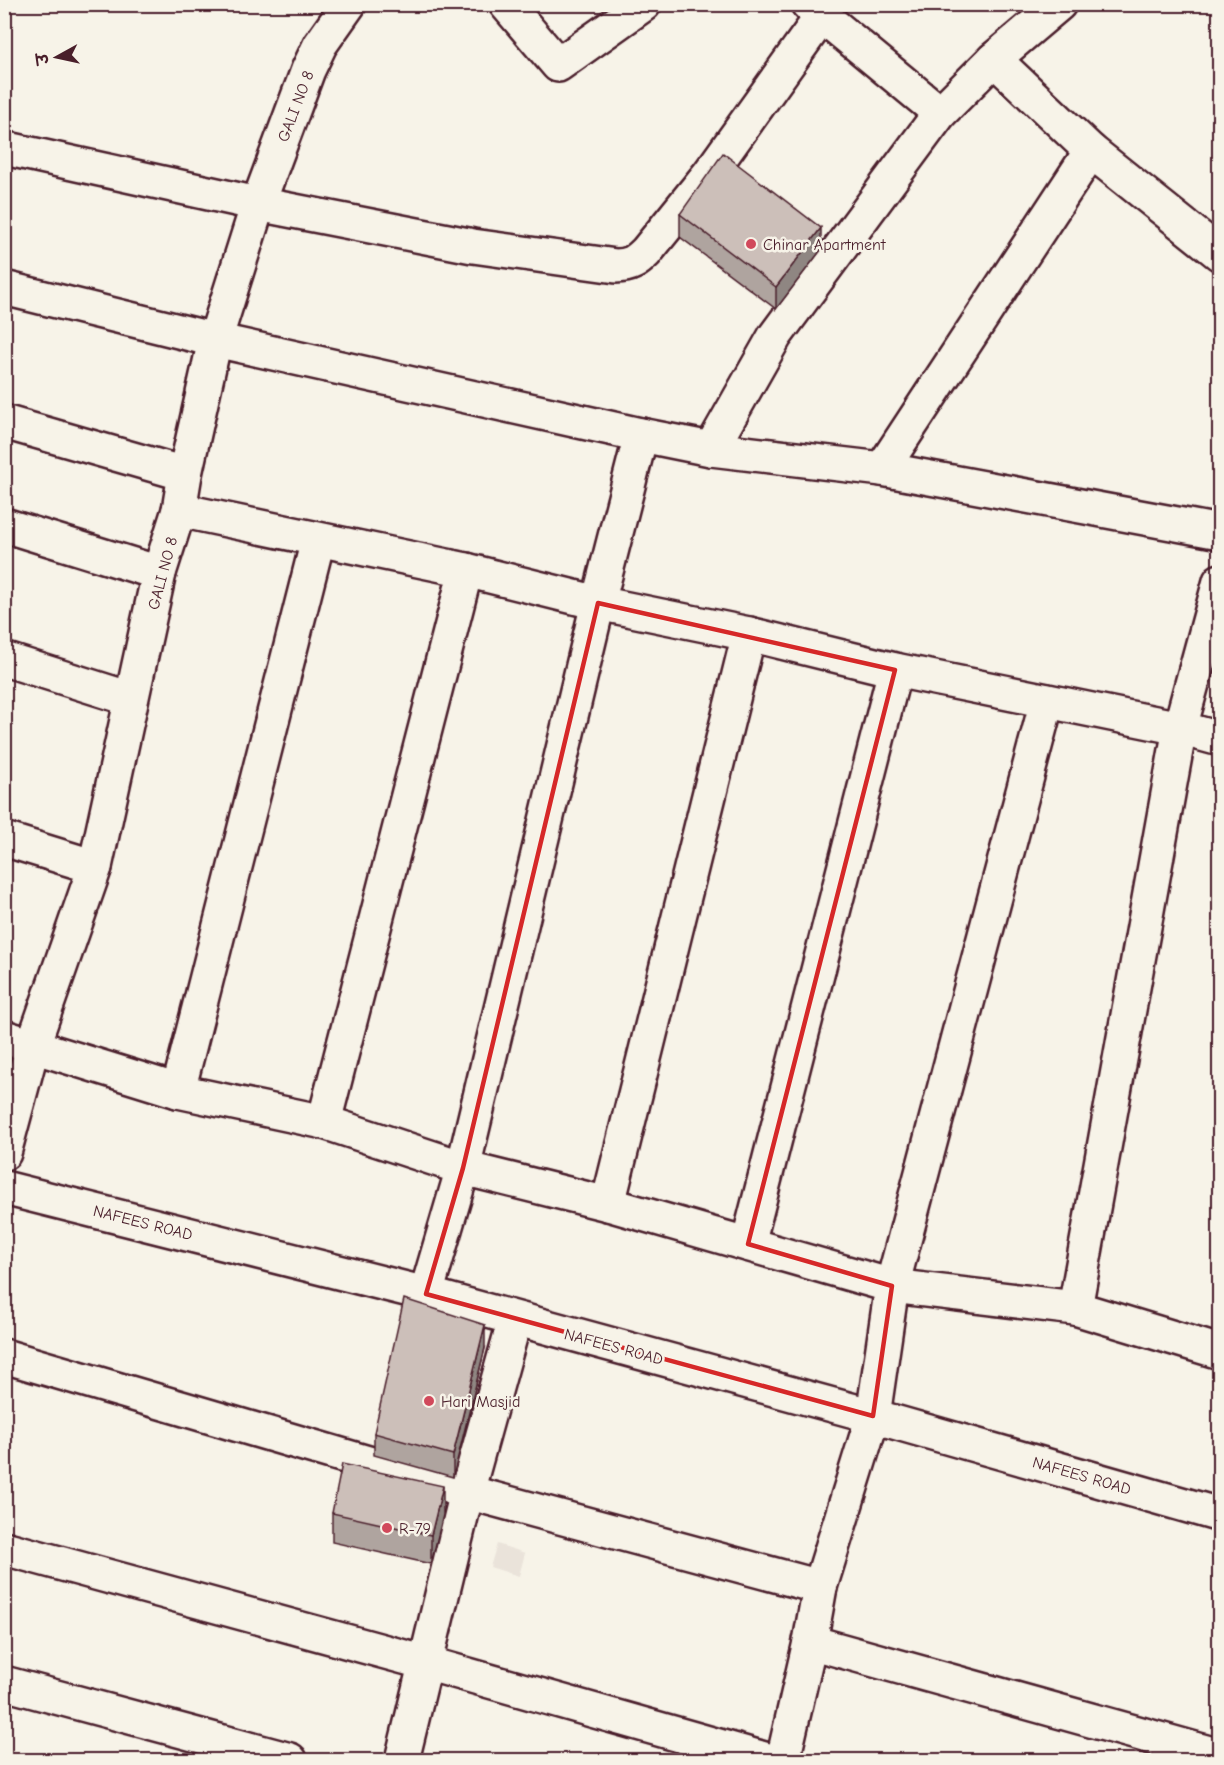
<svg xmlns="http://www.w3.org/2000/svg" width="1224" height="1765" font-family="'Comic Neue','Playpen Sans Deva',sans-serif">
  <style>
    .built { fill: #eae3da }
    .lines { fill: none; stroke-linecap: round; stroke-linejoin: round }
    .minor-casing { stroke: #4a1f2b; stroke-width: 38 }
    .minor { stroke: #f7f3e8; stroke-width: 33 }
    .wall { fill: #afa49f; stroke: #4a1f2b; stroke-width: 1.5 }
    .shaded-wall { fill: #8f8682; stroke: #4a1f2b; stroke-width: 1.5 }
    .building { fill: #ccbfb9; stroke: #4a1f2b; stroke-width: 1.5 }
    .marked { fill: none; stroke: #d62828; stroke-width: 4.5; stroke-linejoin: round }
    .poi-dot { fill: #d1495b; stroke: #f7f3e8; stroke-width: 2 }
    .labels { text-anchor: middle; stroke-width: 5; stroke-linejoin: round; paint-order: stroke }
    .street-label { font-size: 16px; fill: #4a1f2b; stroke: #f7f3e8 }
    .poi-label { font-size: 16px; fill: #4a1f2b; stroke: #f7f3e8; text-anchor: start }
  </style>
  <rect width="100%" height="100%" fill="#f7f3e8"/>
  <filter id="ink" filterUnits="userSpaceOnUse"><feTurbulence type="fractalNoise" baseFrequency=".0167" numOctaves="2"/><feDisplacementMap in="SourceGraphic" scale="12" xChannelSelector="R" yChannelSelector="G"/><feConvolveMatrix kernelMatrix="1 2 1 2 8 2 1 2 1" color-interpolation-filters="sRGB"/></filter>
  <g filter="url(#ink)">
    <!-- built -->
    <polygon class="built" points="497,1544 525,1553 519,1576 490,1567"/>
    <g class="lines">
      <defs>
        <g id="minor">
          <polyline points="506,4 558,65 644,4"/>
          <polyline points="808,4 940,113"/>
          <polyline points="994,59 1091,151 1220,254"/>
          <path d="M4 148 258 204 473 246 616 266C630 266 637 261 646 252L709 174 822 16"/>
          <polyline points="4,288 215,340 641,435 711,449 882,469 1220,532"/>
          <polyline points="4,422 185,474"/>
          <polyline points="711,449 775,336 940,113 994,59 1059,4"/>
          <polyline points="882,469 1091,151"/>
          <polyline points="179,510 466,570 598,603 749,634 895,670 1180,728 1220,739"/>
          <polyline points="4,525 159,573"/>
          <polyline points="4,659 131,699"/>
          <polyline points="4,839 95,867"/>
          <polyline points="4,1037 178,1091 324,1122 463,1168 608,1204 892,1286 1075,1308 1220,1352"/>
          <polyline points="178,1091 318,540"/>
          <polyline points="324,1122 466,570"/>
          <polyline points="4,1153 33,1045 95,867 159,573 179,510 185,474 215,340 258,204 308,70 320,45 349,4"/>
          <polyline points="4,1188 426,1294 873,1416 1220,1515"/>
          <polyline points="608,1204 749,634"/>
          <polyline points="748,1244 895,670"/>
          <polyline points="426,1294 463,1168 598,603 641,435"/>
          <polyline points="1075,1308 1180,728 1220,581"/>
          <polyline points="4,1356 467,1492 820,1587"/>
          <polyline points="4,1548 426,1663 768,1760"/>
          <polyline points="810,1642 1220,1756"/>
          <polyline points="4,1683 290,1760"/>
          <polyline points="402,1760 467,1492 515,1319"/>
          <polyline points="783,1760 810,1642 820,1587 873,1416 892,1286 1047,701"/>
        </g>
      </defs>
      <!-- minor casing -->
      <use href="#minor" class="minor-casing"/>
      <!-- minor -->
      <use href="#minor" class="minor"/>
    </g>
    <!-- wall -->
    <g class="wall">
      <polygon points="680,214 821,250 776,309 680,237"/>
      <polygon points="485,1348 453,1477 374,1455 374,1433"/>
      <polygon points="332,1513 443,1515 431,1564 332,1542"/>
    </g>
    <!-- shaded-wall -->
    <g class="shaded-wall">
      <polygon points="821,228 821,250 776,309 776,287"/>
      <polygon points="485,1325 485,1348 453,1477 453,1455"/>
      <polygon points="443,1486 443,1515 431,1564 431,1535"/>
    </g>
    <!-- building -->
    <g class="building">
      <polygon points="723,153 821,228 776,287 680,214"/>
      <polygon points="404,1299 485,1325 453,1455 374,1433"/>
      <polygon points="342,1464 443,1486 431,1535 332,1513"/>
    </g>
  </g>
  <!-- marked area -->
  <path class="marked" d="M598 603 895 670 748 1244 892 1286 873 1416 426 1294 463 1168Z"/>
  <!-- markers -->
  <g class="poi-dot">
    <circle cx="751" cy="244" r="6"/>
    <circle cx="429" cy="1401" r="6"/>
    <circle cx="387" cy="1528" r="6"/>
  </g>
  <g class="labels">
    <!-- street labels -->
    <g class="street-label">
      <text transform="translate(295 106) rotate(-69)" y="6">GALI NO 8</text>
      <text transform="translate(162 573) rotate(-75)" y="6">GALI NO 8</text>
      <text transform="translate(143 1222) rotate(14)" y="6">NAFEES ROAD</text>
      <text transform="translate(614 1346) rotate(15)" y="6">NAFEES ROAD</text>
      <text transform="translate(1082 1475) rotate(16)" y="6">NAFEES ROAD</text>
    </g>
    <!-- poi labels -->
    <g class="poi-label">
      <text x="763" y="250">Chinar Apartment</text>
      <text x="441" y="1407">Hari Masjid</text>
      <text x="399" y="1534">R-79</text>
    </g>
  </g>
  <!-- margin -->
  <rect width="1224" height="1765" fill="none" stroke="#f7f3e8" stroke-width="24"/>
  <rect x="12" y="12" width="1200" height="1741" fill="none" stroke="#4a1f2b" stroke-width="2" filter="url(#ink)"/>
  <!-- north arrow -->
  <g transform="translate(57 57) rotate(262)" stroke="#f7f3e8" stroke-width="4.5" paint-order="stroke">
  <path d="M0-4.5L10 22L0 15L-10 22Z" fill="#4a1f2b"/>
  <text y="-9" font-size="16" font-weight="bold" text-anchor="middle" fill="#4a1f2b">उ</text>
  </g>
</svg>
